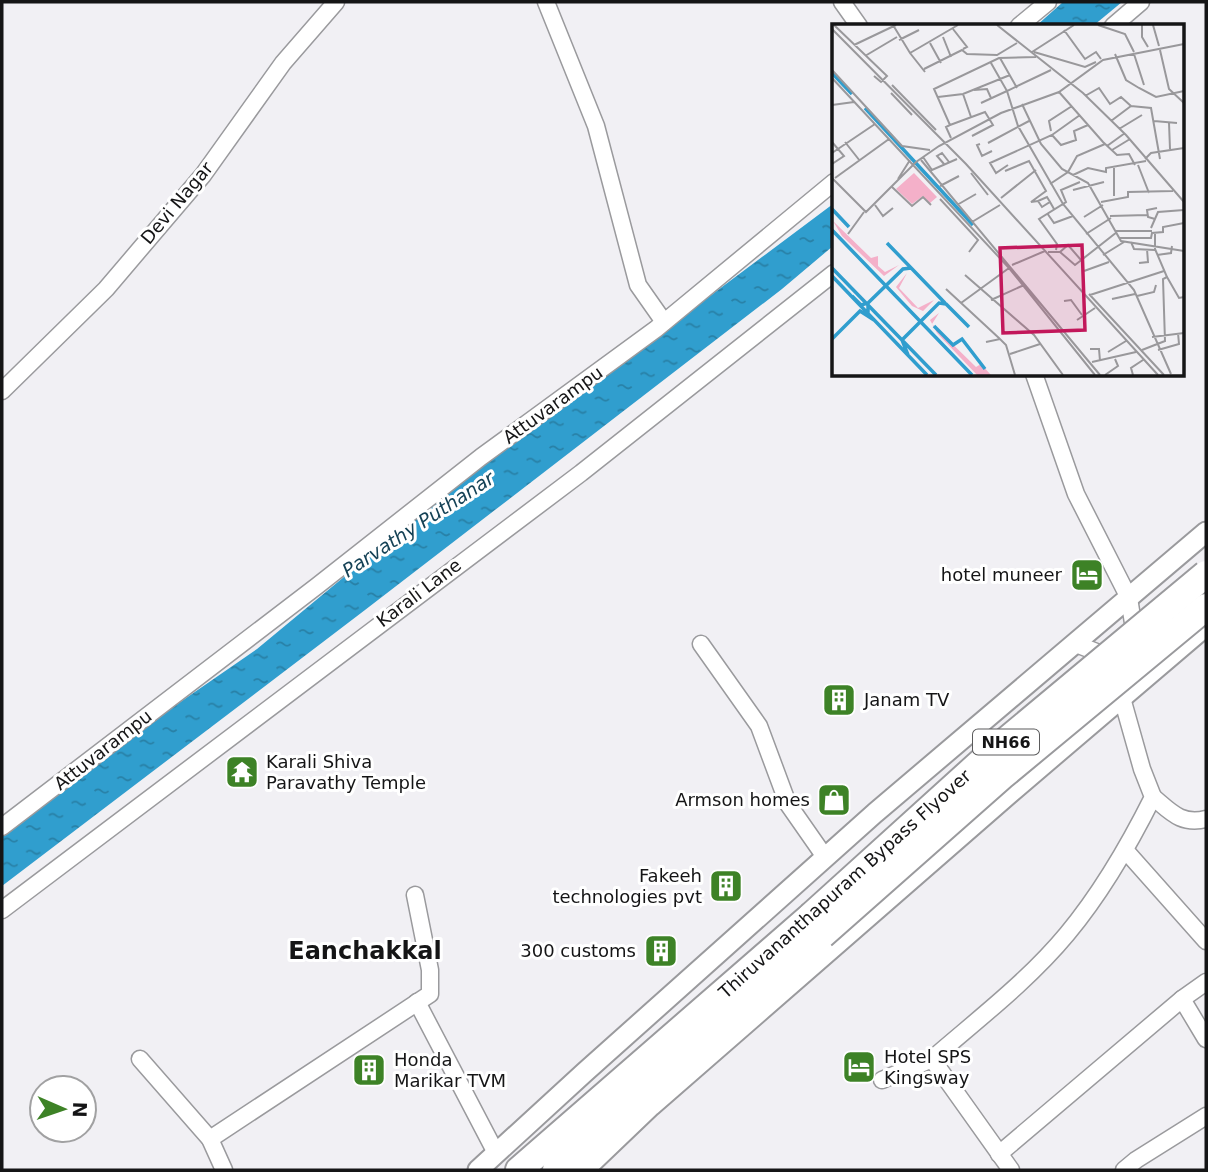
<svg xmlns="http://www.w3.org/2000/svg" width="1208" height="1172" font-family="'DejaVu Sans',sans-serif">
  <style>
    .water { fill: url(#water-ripples) }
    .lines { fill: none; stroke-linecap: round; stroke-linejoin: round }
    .minor-casing { stroke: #9a9a9d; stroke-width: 19 }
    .tertiary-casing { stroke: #9a9a9d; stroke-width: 23 }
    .trunk-casing { stroke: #9a9a9d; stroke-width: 30 }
    .minor { stroke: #fff; stroke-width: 16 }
    .tertiary { stroke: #fff; stroke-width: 19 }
    .trunk { stroke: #fff; stroke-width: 26 }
    .trunk-bridge-casing { stroke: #9a9a9d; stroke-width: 30; stroke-linecap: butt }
    .trunk-bridge { stroke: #fff; stroke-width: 26 }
    .labels { text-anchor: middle; stroke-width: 6; stroke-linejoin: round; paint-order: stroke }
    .shield { fill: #fff; stroke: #5b5b5c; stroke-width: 2 }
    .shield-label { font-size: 16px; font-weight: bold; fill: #151516 }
    .street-label { font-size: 18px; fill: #151516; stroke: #fff }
    .poi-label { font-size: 18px; fill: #151516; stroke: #fff; text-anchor: end }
    .water-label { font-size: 19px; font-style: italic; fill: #154256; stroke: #fff }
    .district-label { font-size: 24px; font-weight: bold; fill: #151516; stroke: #fff }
    .inset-river { fill: none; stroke: #309ece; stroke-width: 3.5 }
    .inset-road { fill: none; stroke: #99989b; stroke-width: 2 }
    .view { fill: #c2185b; fill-opacity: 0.15; stroke: #c2185b; stroke-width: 3.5 }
    .inset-edge { fill: none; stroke: #151516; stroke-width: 3.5 }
  </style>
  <defs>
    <pattern id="water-ripples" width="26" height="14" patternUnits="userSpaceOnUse" patternTransform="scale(1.75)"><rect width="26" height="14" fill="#309ece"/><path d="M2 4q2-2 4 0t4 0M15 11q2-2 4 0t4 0" fill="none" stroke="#2880a6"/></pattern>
  </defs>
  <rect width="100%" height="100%" fill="#f1f0f4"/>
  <!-- water -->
  <g class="water">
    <polygon points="1063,2 1122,2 1093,26 1036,26"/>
    <polygon points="833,204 833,246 782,289 365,610 2,886 2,825 257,649 432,504"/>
  </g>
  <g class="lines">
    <defs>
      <g id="minor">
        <polyline points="546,2 596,126 638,285 664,322"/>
        <polyline points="842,2 859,26"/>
        <polyline points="1019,26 1048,2"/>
        <polyline points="1113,26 1141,2"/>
        <polyline points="1034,374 1076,494 1129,598 1133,623 1141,636"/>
        <polyline points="2,391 106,289 203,175 283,63 336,2"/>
        <polyline points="701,644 759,726 788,804 825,857"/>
        <polyline points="1076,644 1104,655 1110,663"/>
        <path d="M1153 797C1171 812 1181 825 1206 819"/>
        <polyline points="2,827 317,586 481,457 656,329 834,182"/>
        <polyline points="1126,851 1206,941"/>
        <polyline points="2,910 581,473 834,273"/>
        <polyline points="1182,999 1206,1039"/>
        <polyline points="417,1002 496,1153"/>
        <polyline points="140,1059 210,1139 224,1170"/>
        <polyline points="882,1080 932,1059"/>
        <polyline points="210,1139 430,994 430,970 415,895"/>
        <polyline points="999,1154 1182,999 1206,982"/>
        <path d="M1011 1170 932 1059C978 1019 1028 981 1067 934 1102 892 1129 845 1153 797L1142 769 1122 698V688"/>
        <polyline points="1124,1170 1136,1160 1206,1116"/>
      </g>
      <g id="tertiary">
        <polyline points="478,1170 585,1072 875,813 1206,532"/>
        <polyline points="584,1170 651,1106 1016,788 1206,626"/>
      </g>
      <g id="trunk">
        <polyline points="519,1170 811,916"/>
        <polyline points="556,1170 822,935"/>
      </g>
    </defs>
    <!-- minor casing -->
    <use href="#minor" class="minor-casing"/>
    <!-- tertiary casing -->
    <use href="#tertiary" class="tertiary-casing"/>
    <!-- trunk casing -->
    <use href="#trunk" class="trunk-casing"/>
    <!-- minor -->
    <use href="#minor" class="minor"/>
    <!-- tertiary -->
    <use href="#tertiary" class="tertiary"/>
    <!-- trunk -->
    <use href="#trunk" class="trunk"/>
    <defs>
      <g id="trunk-bridge">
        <polyline points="811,916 990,754 1206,574"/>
        <polyline points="822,935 1002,776 1206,607"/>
      </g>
    </defs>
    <!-- trunk-bridge casing -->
    <use href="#trunk-bridge" class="trunk-bridge-casing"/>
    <!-- trunk-bridge -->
    <use href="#trunk-bridge" class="trunk-bridge"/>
  </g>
  <!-- icons -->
  <defs>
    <symbol id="hotel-square" viewBox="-11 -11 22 22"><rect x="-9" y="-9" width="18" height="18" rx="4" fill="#3d8226" stroke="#fff"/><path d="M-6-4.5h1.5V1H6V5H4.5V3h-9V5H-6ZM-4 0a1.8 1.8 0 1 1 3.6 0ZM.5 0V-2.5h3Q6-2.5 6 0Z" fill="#fff"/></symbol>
    <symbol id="building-square" viewBox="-11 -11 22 22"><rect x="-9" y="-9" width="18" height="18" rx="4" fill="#3d8226" stroke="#fff"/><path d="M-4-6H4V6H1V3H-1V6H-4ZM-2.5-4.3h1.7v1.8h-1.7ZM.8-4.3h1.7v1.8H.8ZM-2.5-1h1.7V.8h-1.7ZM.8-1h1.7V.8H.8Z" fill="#fff"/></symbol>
    <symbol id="temple-square" viewBox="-11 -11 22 22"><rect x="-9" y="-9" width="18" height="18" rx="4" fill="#3d8226" stroke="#fff"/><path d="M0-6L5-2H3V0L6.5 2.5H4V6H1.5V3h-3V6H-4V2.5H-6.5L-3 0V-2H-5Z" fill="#fff"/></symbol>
    <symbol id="shop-square" viewBox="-11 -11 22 22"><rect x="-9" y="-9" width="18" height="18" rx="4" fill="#3d8226" stroke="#fff"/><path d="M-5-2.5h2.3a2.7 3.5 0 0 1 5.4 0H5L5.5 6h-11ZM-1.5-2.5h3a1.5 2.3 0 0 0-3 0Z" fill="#fff"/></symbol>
  </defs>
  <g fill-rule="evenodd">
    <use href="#hotel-square" x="1068" y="556" width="38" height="38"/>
    <use href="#building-square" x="820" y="681" width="38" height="38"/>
    <use href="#temple-square" x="223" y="753" width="38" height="38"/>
    <use href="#shop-square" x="815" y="781" width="38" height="38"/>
    <use href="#building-square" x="707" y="867" width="38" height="38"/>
    <use href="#building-square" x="642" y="932" width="38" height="38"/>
    <use href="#hotel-square" x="840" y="1048" width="38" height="38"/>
    <use href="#building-square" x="350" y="1051" width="38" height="38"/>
  </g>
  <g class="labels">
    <!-- shield labels -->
    <rect class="shield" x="973" y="729.5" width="66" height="25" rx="5"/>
    <g class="shield-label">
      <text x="1006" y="748">NH66</text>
    </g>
    <!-- street labels -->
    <g class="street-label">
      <text transform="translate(177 203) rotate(-50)" y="6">Devi Nagar</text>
      <text transform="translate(553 405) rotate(-36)" y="6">Attuvarampu</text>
      <text transform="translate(419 593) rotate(-37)" y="6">Karali Lane</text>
      <text transform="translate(103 750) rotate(-38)" y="6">Attuvarampu</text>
      <text transform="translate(845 884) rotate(-42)" y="6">Thiruvananthapuram Bypass Flyover</text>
    </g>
    <!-- poi labels -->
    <g class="poi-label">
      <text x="1062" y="581">hotel muneer</text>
      <text x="864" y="706" text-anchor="start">Janam TV</text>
      <text x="266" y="768" text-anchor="start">Karali Shiva<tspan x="266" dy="21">Paravathy Temple</tspan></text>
      <text x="810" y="806">Armson homes</text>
      <text x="702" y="882">Fakeeh<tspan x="702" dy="21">technologies pvt</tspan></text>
      <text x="636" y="957">300 customs</text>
      <text x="884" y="1063" text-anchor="start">Hotel SPS<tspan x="884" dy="21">Kingsway</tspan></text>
      <text x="394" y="1066" text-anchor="start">Honda<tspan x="394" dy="21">Marikar TVM</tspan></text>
    </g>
    <!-- water labels -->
    <g class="water-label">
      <text transform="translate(418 524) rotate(-33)" y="7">Parvathy Puthanar</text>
    </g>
    <!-- district labels -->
    <g class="district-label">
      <text x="365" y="959">Eanchakkal</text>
    </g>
  </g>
  <!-- overview -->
  <g transform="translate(832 24)">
    <rect width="352" height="352" fill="#f1f0f4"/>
    <path d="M82 149 105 173 98 179 91 172 80 180 64 165ZM1 197 39 234 46 232V242L53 248 67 241 52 252 10 212ZM75 249 67 264 86 284 102 276 91 287 80 282 64 263ZM107 289 100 300 144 343 149 340 159 351H145L105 309 98 296Z" fill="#f4b0c9"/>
    <path class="inset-river" d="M0 49 20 70M33 84 141 201M0 185 17 203M0 206 140 351M55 219 113 279M0 244 104 351M0 252 95 351M20 272 29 281 36 279V289M36 279 71 245 79 244M102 302 121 321 130 315 153 345M0 315 28 287 42 296M76 331 70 316 107 279 114 280 137 303"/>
    <path class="inset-road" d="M2 1 55 52 49 58 42 52M61 1 78 29 126 1M165 1 251 69 294 111 352 178M266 1 293 10 302 28M310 1V13L316 23M321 1 327 22M0 5 134 140 326 351M121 5 135 23 131 25M232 6 253 35 264 28 269 35M111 13 119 33M67 16 87 6M98 19 109 39M22 21 64 1M328 26 337 65 352 79M200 28 242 1M202 28 253 43 264 38M78 29 93 48M283 30 294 56 307 64 324 73 352 67M302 30 312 61M33 32 65 13M168 34 185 64M92 45 130 26 135 30 165 31 185 19M0 46 70 122 98 126M219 46 175 67 186 102 231 180 302 266 339 350M0 54 177 244 263 351M60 61 104 106M142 66 155 65 159 74M227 68 271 118 285 131 297 130 303 141M59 69 80 91M131 70 139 93M253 72 267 64 278 80 289 73 299 82M106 73 131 70 178 51M149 79 175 67 159 39M190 80 209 120 230 145 256 159 289 217 352 227M0 81 22 78M279 97 299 82 319 84 328 135M322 97 345 99M337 99 338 125M118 101 153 88 161 101 140 112M287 105 310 91M219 107 217 97 240 82M220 111 229 121 244 116 242 107 256 101M119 114 114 103 118 101 102 65 167 34 204 33M0 118 12 132 0 140M13 118 28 137M156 119 197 97M148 120 145 121 150 132 160 127M275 122 293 109M280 126 298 115M0 129 43 100M91 133 100 146 125 135M313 135 319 129 352 124M89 136 268 351M112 140 105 132 110 129 117 138M176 141 164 149 158 139 220 111 248 91M306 141 317 169M282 144V172M173 147 197 137 214 167 199 178 206 177M139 149 156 171M241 151 256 144 274 148V144L314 137M0 154 34 188 84 138 107 122 169 89 227 68 271 36 352 20M3 154 57 115M66 155 78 136M218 160 236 148 245 132 273 120M59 162 80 182 91 173 99 181M108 162 127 152M241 166 272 158M169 174 204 146M108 175 146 216 137 228M218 178 215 173 206 177 210 183 218 178 222 185M269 178 296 173V168L341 167M43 181 51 192 61 184M125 181 144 170M215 189 222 199 241 192M278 192 315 191M252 193 271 181M323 195 316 193 315 186 325 184M140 198 168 181M319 204 326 188 352 186M284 207H320M16 210 32 188M254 210 279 194M288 214H319L320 209 331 208V203L352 199M299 218 302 225 323 226M224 226 225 220 207 195 234 178 229 166 248 158M216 228H228L243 241 285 208M228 228 236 221 249 236M271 231 292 218M325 231 339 229 340 222M307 239 316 238 315 225M180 241 213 227M252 247 277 238M133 251 202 311 231 351M335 253 347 274 352 273M114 265 168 315M257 270 332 351M258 271 332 247M305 272 322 268 324 261M280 275 303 270M159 276 192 261M232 277 239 276 250 291M129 279 177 244M245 296 263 284M320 313 352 309M154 318 168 315 174 321 183 351M258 325H267L268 337M310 326 333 317 331 255 335 253 323 225V209M326 326 347 320 346 309M276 328 294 317M178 330 208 320M260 338 304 328M273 351 286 342 283 335M301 351 299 344 311 336"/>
    <path class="view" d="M250 221 253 306 171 309 168 224Z"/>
    <rect width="352" height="352" class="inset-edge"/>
  </g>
  <!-- border -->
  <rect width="1208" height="1172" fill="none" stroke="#151516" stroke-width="7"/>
  <!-- north arrow -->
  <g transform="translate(63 1109) rotate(92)"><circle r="33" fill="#ffffff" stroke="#a1a1a2" stroke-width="2"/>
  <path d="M0-5L12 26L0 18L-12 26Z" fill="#3d8226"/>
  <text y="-10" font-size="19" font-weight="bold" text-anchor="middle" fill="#151516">N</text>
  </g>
</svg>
